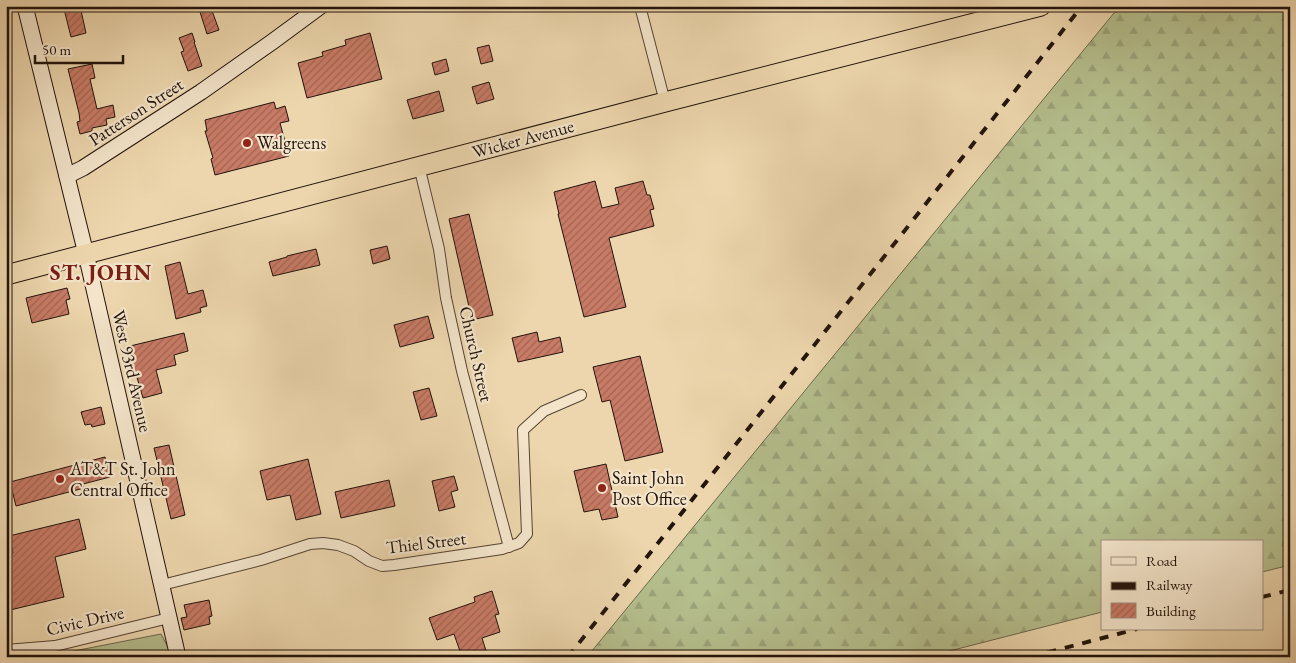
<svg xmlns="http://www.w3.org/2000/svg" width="1296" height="663" font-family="'EB Garamond',serif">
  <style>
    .forest { fill: url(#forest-firs); stroke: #6c684c }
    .park { fill: #b5be8d; stroke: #6c684c }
    .building { fill: url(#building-hatch); stroke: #22130b }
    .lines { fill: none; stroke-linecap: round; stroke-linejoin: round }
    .street-casing { stroke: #554434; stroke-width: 12 }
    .secondary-casing { stroke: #22130b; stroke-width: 17 }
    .highway-casing { stroke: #22130b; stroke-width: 21 }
    .street { stroke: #f3e4ca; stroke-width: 10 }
    .secondary { stroke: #f3e4ca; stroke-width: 15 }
    .highway { stroke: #edd6ad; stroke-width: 19 }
    .rail { stroke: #22130b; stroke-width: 4; stroke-dasharray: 9 9; stroke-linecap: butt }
    .poi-dot { fill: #8f2418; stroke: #f3e4ca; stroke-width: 2 }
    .labels { text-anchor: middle; stroke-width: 4.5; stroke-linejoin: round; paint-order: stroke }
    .street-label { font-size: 18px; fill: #22130b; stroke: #f3e4ca }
    .poi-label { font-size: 18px; fill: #22130b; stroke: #f3e4ca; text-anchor: start }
    .district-label { font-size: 22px; font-weight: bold; letter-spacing: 1px; fill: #7a1f14; stroke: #f3e4ca }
  </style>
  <defs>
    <pattern id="forest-firs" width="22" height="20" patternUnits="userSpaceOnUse" patternTransform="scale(1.25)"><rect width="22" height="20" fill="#b5be8d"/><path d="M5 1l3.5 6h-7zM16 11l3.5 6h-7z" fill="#9ba278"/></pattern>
    <pattern id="building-hatch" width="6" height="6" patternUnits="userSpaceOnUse" patternTransform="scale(1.25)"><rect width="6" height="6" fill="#c87b66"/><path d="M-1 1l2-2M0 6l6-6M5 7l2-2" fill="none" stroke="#a26452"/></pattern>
  </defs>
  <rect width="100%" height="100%" fill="#edd6ad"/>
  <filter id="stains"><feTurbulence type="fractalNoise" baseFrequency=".004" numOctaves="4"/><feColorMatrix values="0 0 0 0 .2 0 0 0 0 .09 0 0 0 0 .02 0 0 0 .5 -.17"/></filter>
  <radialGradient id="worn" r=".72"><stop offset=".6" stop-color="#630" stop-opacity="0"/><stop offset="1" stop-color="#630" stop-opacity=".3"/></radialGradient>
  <!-- forest -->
  <polygon class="forest" points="1135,6 1290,6 1290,565 1262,572 1262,542 1102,542 1102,612 926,657 587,657 1114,13"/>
  <!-- park -->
  <polygon class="park" points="161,634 173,657 40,657 43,657"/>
  <!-- building -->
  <g class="building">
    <polygon points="77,6 80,6 86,33 71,37 64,9"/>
    <polygon points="211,8 219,30 207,34 200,12"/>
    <polygon points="192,33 195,42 194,42 202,66 188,71 181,52 184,51 179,38"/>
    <polygon points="370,33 382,79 307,98 298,63 323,56 322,52 346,45 345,40"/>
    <polygon points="489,45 493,61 481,64 477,48"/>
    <polygon points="446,59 449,71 435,75 432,63"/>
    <polygon points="92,64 95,78 90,79 97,109 113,105 115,117 106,119 107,125 92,128 92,131 80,134 77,122 80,121 79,113 68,69"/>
    <polygon points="489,82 494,99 477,104 472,87"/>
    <polygon points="439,91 444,111 413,119 407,100"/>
    <polygon points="274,102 276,109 285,106 289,121 280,123 289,156 215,175 211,159 213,158 205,131 207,131 205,120"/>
    <polygon points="595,181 602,208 619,204 615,188 643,181 647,195 650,195 654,209 650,210 654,226 609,238 626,307 584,317 558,214 559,214 554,192"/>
    <polygon points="469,214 493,315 472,320 449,219"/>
    <polygon points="387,246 390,259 373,264 370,250"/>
    <polygon points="316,249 320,265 273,276 269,262 287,257 287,256"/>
    <polygon points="180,262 188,294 203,290 207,306 200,308 201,312 176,319 165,266"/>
    <polygon points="67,288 70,299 66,300 69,314 32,323 26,298"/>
    <polygon points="428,316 434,338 400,347 394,325"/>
    <polygon points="537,332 539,342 560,337 563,352 518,362 512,338"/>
    <polygon points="184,333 188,351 174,355 176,365 156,370 162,393 143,398 136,374 133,375 126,347"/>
    <polygon points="640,356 663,452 625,461 610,400 602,402 593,367"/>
    <polygon points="429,388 437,416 421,420 413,392"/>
    <polygon points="101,407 105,424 92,427 91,424 85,425 81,412"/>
    <polygon points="169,445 185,515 171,519 154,448"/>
    <polygon points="105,457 110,477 83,484 84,488 16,506 10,482"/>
    <polygon points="308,459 321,514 296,520 290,495 267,500 260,471"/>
    <polygon points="606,464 618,517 602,520 599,509 584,512 574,471"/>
    <polygon points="454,476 458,490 451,492 455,507 439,511 432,481"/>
    <polygon points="389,480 395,506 341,518 335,492"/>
    <polygon points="79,519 86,549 55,557 64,597 6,611 6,555 13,553 9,536"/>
    <polygon points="492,591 499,614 495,615 500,632 482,638 488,657 462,657 454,634 437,640 429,618 475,602 474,597"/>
    <polygon points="209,600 212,616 209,617 210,624 184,630 181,618 187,617 184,605"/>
  </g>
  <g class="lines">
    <defs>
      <g id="street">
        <polyline points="640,6 665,102"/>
        <polyline points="419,166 439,249 446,298 462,371 509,547"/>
        <polyline points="162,585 261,560 310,544 323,543 338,545 354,551 369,561 382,566 394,565 502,549 519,543 527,534 523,430 544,411 581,395"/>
        <polyline points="6,650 55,646 169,618"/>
      </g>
      <g id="secondary">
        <polyline points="25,6 86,254 178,657"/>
        <polyline points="67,176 83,168 201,92 272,42 321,6"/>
      </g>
      <polyline id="highway" points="6,275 665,102 1041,6"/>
    </defs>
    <!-- street casing -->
    <use href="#street" class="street-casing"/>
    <!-- secondary casing -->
    <use href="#secondary" class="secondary-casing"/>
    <!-- highway casing -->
    <use href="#highway" class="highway-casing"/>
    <!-- street -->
    <use href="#street" class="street"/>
    <!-- secondary -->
    <use href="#secondary" class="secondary"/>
    <!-- highway -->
    <use href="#highway" class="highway"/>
    <!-- rail -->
    <g class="rail">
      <polyline points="1262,597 1290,590"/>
      <polyline points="568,657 1082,6"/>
      <polyline points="1030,657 1137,629"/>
    </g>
  </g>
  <!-- markers -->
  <g class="poi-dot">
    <circle cx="247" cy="143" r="5"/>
    <circle cx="60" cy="479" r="5"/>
    <circle cx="602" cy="488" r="5"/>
  </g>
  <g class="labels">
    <!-- street labels -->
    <g class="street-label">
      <text transform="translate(136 112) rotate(-33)" y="6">Patterson Street</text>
      <text transform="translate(523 139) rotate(-15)" y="6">Wicker Avenue</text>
      <text transform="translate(476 354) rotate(77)" y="6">Church Street</text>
      <text transform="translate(132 371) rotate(77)" y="6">West 93rd Avenue</text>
      <text transform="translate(426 543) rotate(-7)" y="6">Thiel Street</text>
      <text transform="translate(85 621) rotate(-13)" y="6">Civic Drive</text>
    </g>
    <!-- poi labels -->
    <g class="poi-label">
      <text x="257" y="149">Walgreens</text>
      <text x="70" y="475">AT&amp;T St. John<tspan x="70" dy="21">Central Office</tspan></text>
      <text x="612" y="484">Saint John<tspan x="612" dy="21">Post Office</tspan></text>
    </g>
    <!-- district labels -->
    <g class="district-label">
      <text x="101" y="280">ST. JOHN</text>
    </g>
  </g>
  <!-- margin -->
  <rect width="1296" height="663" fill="none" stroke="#edd6ad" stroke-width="25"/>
  <rect x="8" y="8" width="1281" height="648" fill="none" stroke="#22130b" stroke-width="2.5"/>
  <rect x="12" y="12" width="1271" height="638" fill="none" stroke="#22130b"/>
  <!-- legend -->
  <rect x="1101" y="540" width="162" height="90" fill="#f3e4ca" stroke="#9f907e"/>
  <rect x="1111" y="557" width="25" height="8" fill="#f3e4ca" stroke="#9f907e"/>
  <text x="1146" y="566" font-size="15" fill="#22130b">Road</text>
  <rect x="1111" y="582" width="25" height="8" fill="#22130b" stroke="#9f907e"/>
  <text x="1146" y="590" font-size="15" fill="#22130b">Railway</text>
  <rect x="1111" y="603" width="25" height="15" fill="url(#building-hatch)" stroke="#9f907e"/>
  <text x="1146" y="616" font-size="15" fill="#22130b">Building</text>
  <!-- scale -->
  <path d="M35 55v8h88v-8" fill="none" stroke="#22130b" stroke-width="2.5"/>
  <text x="42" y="55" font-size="15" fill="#22130b" stroke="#f3e4ca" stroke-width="4" paint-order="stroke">50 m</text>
  <rect width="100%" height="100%" filter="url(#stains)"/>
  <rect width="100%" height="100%" fill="url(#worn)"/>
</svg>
